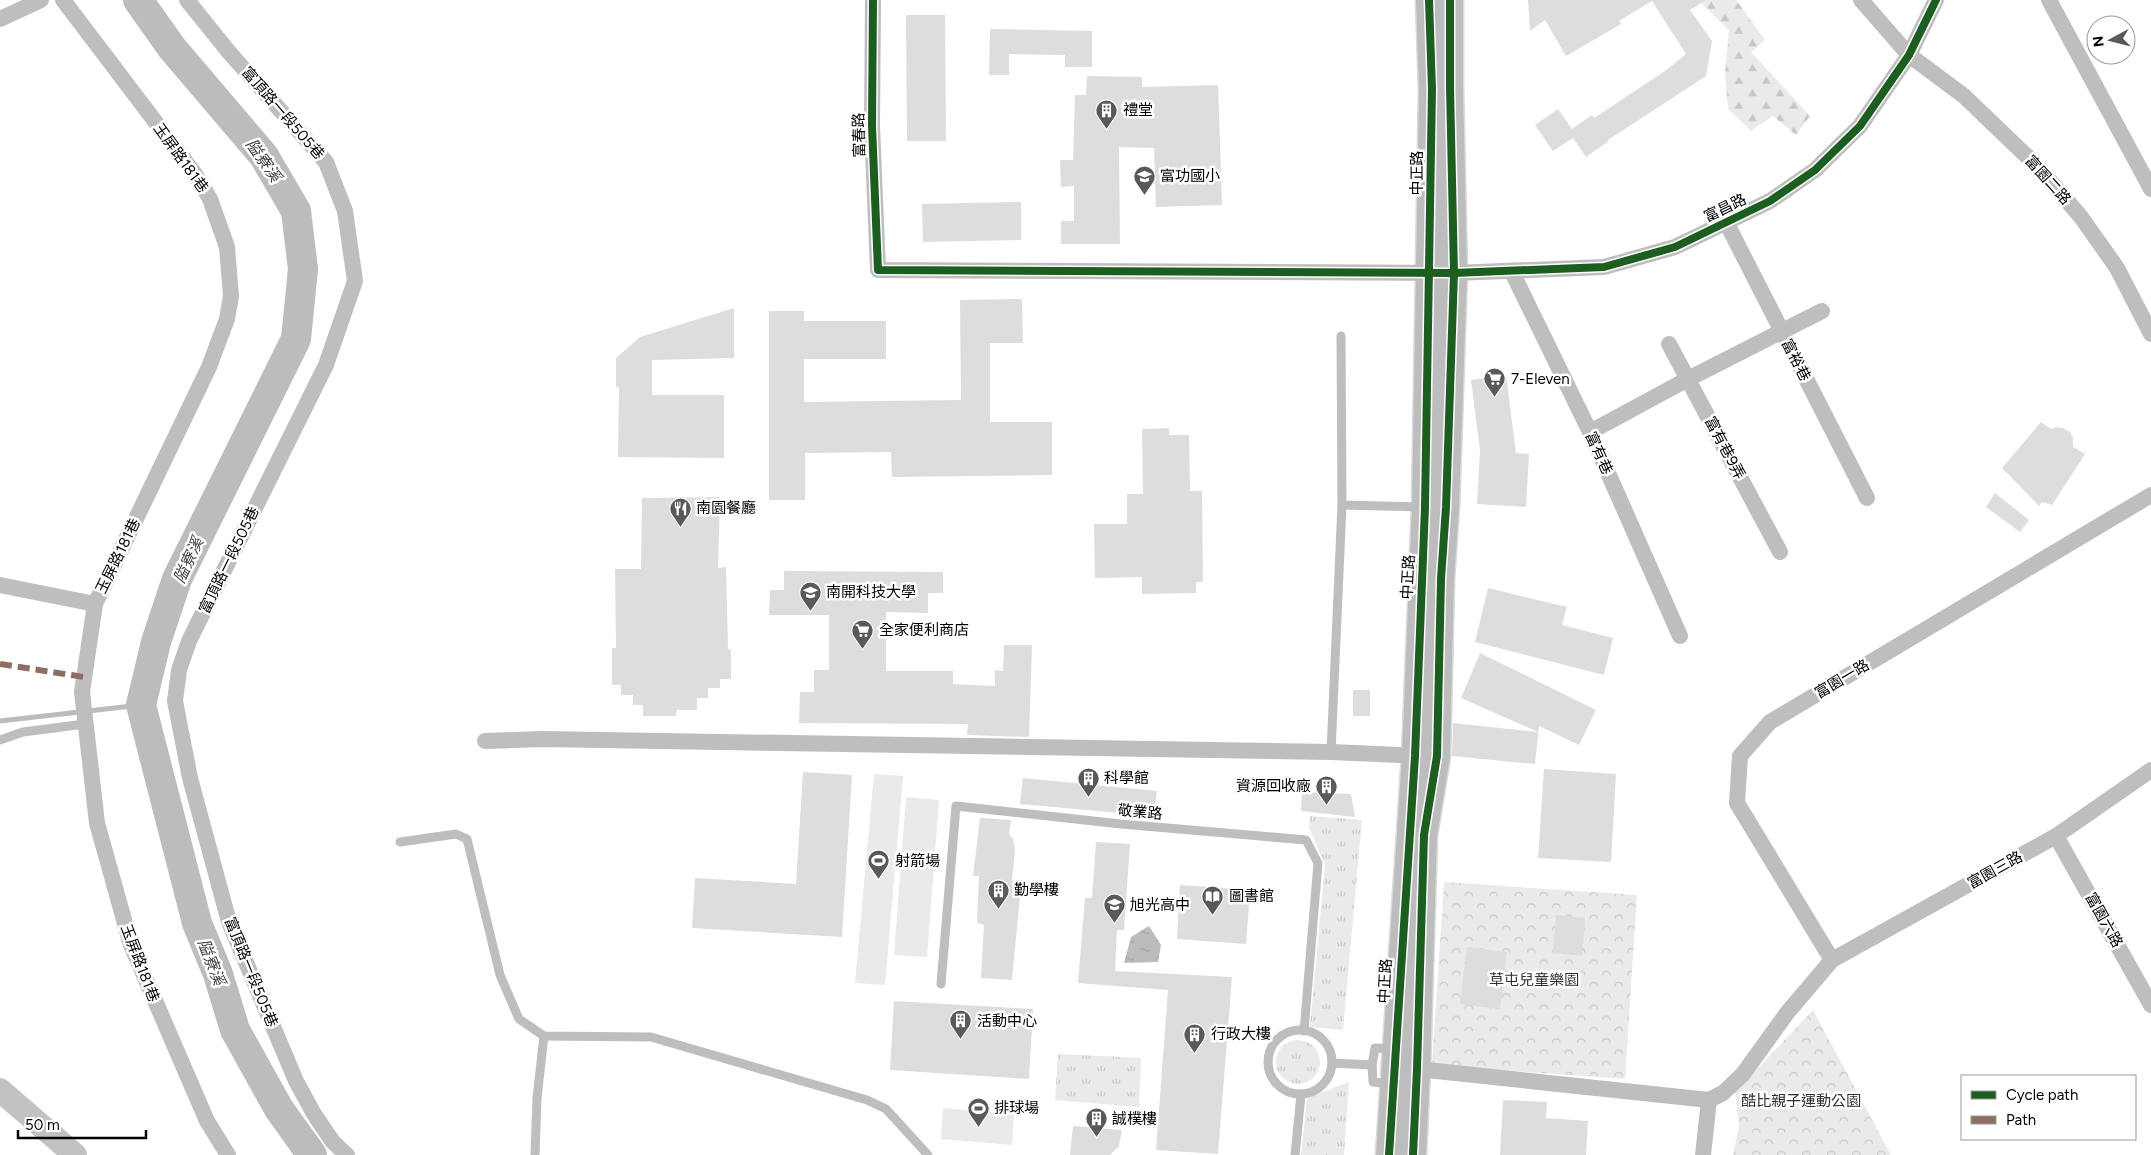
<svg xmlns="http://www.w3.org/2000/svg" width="2151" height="1155" font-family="Figtree,'Noto Sans TC',sans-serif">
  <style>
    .grass { fill: url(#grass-tufts) }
    .forest { fill: url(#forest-firs) }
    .park { fill: url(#park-crowns) }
    .pitch { fill: #eaeaea }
    .water { fill: url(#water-ripples) }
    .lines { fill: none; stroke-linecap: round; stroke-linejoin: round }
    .stream { stroke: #bcbcbc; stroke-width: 5 }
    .river { stroke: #bcbcbc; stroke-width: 30 }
    .building { fill: #ddd }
    .primary-casing { stroke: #dbdbdb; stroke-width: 29 }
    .lane { stroke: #bebebe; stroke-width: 9 }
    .street { stroke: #bebebe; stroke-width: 16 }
    .secondary { stroke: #c2c2c2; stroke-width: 24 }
    .primary { stroke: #bdbdbd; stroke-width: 26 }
    .quiet { stroke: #8d6e63; stroke-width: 6; stroke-dasharray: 12 6; stroke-linecap: butt }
    .cycleway-casing { stroke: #fff; stroke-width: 11 }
    .cycleway { stroke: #1b5e20; stroke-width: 8 }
    .labels { text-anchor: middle; stroke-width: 5; stroke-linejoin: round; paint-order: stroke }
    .poi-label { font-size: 15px; fill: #000; stroke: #fff; text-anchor: start }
    .street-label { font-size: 15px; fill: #000; stroke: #fff }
    .park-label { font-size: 15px; fill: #303030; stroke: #fff }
    .water-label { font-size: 16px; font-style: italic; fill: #414141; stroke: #fff }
  </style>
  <defs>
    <pattern id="grass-tufts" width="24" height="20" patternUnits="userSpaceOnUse" patternTransform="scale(1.25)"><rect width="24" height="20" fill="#eaeaea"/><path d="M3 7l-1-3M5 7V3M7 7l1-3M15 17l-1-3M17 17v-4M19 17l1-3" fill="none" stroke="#c7c7c7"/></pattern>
    <pattern id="forest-firs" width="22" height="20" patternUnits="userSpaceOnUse" patternTransform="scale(1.25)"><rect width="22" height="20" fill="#eaeaea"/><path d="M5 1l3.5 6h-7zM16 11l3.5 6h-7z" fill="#c7c7c7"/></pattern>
    <pattern id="park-crowns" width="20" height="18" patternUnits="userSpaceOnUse" patternTransform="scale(1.25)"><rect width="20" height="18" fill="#eaeaea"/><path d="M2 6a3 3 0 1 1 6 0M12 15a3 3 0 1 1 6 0" fill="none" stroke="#c7c7c7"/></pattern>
    <pattern id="water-ripples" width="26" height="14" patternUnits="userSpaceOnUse" patternTransform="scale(1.25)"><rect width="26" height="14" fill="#bcbcbc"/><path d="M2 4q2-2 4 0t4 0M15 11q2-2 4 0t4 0" fill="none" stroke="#a0a0a0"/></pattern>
  </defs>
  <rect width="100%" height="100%" fill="#fff"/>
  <!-- grass -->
  <g class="grass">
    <polygon points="1310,816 1362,820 1343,1030 1310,1027 1325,865 1309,828"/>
    <circle cx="1298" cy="1062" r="22"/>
    <polygon points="1058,1054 1141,1058 1139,1107 1055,1100"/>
    <polygon points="1349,1082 1344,1155 1301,1155 1307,1098"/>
  </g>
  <!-- forest -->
  <polygon class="forest" points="1698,0 1736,0 1765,40 1751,52 1810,116 1796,135 1773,116 1751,131 1728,109 1725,73 1729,30"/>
  <!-- park -->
  <g class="park">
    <polygon points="1444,882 1637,895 1625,1079 1432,1065"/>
    <polygon points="1813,1010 1891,1155 1733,1155 1739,1126 1735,1092"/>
  </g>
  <!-- pitch -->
  <g class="pitch">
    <polygon points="874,774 903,776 885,985 855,983"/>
    <polygon points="906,797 939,800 927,957 894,955"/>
    <polygon points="943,1108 1014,1114 1012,1145 941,1139"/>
  </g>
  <!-- water -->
  <polygon class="water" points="1149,926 1161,945 1158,962 1124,963 1131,937"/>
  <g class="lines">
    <!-- stream -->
    <polyline class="stream" points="0,721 141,705"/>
    <!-- river -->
    <polyline class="river" points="138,0 172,48 264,156 296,211 303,269 296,339 177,579 156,642 141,705 197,923 218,974 235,1030 279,1109 312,1155"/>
  </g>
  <!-- building -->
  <g class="building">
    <polygon points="1528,0 1706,0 1690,10 1712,41 1706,76 1608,140 1609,141 1586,157 1573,138 1553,151 1535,125 1558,109 1572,129 1592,115 1594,118 1665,71 1686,54 1652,1 1619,21 1621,24 1566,56 1545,20 1530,31"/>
    <polygon points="906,15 945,15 946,141 907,141"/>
    <polygon points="990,29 1092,31 1092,67 1065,67 1065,55 1009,54 1009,75 989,75"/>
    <polygon points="1087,76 1142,77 1142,87 1218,85 1222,205 1156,207 1154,148 1119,147 1120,244 1061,244 1061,221 1074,221 1074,186 1061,187 1060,160 1073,160 1075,95 1086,95"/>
    <polygon points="1021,202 1021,240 923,242 922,204"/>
    <polygon points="1022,299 1023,343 990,343 990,422 1052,422 1052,475 892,477 891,452 805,453 805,500 769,500 769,311 804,311 804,321 886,321 886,359 804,359 804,402 961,400 960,300"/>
    <polygon points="734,308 734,358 652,360 652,395 724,395 724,458 618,457 619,387 616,387 616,358 640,337"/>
    <polygon points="1506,375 1516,453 1529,454 1526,507 1477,504 1480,450 1471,380"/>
    <polygon points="2041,422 2051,429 2056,427 2063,428 2070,432 2073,438 2073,447 2085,454 2052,505 2042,502 2039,506 2002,468"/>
    <polygon points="1169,428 1169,435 1189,435 1190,491 1202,491 1203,582 1196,582 1196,593 1142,594 1142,577 1095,578 1094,524 1127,524 1127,494 1143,494 1142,429"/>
    <polygon points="1995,493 2029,520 2020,532 1986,507"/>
    <polygon points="720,497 718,568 726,567 728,649 731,650 731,679 720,679 720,688 708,688 708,698 697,698 697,710 677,710 676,716 643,716 643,705 633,705 633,695 621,695 621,685 612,685 612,648 616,648 615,569 641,569 642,498"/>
    <polygon points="784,571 943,572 943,593 928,593 928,613 886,612 886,671 953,671 953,684 995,686 995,670 1003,671 1004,645 1032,645 1029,737 967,735 968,724 799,723 800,692 814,692 814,670 829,670 829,615 769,615 770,590 784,590"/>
    <polygon points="1488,588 1567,607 1562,625 1613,638 1604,675 1475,642"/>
    <polygon points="1480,653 1596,710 1579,745 1539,726 1535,764 1452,756 1453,723 1538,732 1461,698"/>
    <rect x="1353" y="690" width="17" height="26"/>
    <polygon points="1544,769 1616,774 1611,862 1538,858"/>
    <polygon points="803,772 852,775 842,937 692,928 695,878 796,884"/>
    <polygon points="1023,778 1157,791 1154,816 1020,804"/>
    <polygon points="1302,792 1351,794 1355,817 1301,811"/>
    <polygon points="980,818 1011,820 1009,834 1013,839 1015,849 1012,880 1019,885 1020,896 1012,980 981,978 984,925 977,923 979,876 973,876"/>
    <polygon points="1096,842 1130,844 1124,930 1117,930 1115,971 1232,977 1218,1154 1156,1150 1168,990 1078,983 1085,898 1092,898"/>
    <polygon points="1180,885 1250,890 1246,944 1177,939"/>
    <polygon points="1556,915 1585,918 1582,956 1553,953"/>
    <polygon points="1467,947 1507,952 1500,1009 1460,1004"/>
    <polygon points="894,1001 1033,1009 1029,1079 890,1070"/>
    <polygon points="1503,1100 1547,1102 1546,1118 1588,1121 1586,1155 1500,1155"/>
    <polygon points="1073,1126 1122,1130 1119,1146 1110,1155 1070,1155"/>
  </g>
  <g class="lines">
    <defs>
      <g id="primary">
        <polyline points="1389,1155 1415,756 1425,507 1432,89 1429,0"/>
        <polyline points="1413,1155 1417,1069 1424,835 1437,756 1441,579 1446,507 1454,273 1450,87 1450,0"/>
      </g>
    </defs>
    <!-- primary casing -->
    <use href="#primary" class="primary-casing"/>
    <!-- lane -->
    <g class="lane">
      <polyline points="1342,505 1424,507"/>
      <polyline points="0,740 23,732 85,724"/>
      <polyline points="1331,752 1342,505 1341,336"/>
      <polyline points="400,842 456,834 467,839 500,975 519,1019 544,1036 651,1037 867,1100 886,1109 928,1155"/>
      <polyline points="941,984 956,806 1121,824 1306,840 1318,863 1304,1031"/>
      <circle cx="1300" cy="1062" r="32"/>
      <polyline points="1332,1063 1372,1065"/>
      <polyline points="1391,1084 1373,1082 1372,1065 1375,1048 1395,1049"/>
      <polyline points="535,1155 537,1098 544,1036"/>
      <polyline points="1295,1155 1301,1095"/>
    </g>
    <!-- street -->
    <g class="street">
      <polyline points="63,0 195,174 210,199 227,247 231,296 227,319 209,367 95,604 82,692 97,823 131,945 207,1121 228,1155"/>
      <polyline points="187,0 228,51 326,162 345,211 355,281 326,365 189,641 179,670 175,701 190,778 229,922 296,1081 314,1114 333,1142 347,1155"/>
      <polyline points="873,0 872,126 878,270 1454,273 1604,267 1675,247 1770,201 1815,170 1860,126 1909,55 1936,0"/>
      <polyline points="1861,0 1909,55 1964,96 2038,167 2081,217 2117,268 2151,334"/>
      <polyline points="2049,0 2151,189"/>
      <polyline points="0,19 41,0"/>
      <polyline points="1726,222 1867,498"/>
      <polyline points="1512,272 1590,432 1680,636"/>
      <polyline points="1669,344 1780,552"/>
      <polyline points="1590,432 1688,379 1822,311"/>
      <polyline points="0,585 95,604"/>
      <polyline points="485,741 542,739 1331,752 1424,756"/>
      <polyline points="2056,836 2151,1005"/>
      <polyline points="1832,960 1737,803 1740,756 1770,722 2151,495"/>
      <polyline points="1408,1068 1709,1100"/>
      <polyline points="1703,1155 1709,1100 1723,1093 1743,1074 1787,1013 1832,960 2056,836 2151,770"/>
    </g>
    <!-- secondary -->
    <polyline class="secondary" points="0,1090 75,1155"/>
    <!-- primary -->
    <use href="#primary" class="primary"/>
    <!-- quiet -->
    <polyline class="quiet" points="0,664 84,677"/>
    <defs>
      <g id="cycleway">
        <polyline points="873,0 872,126 878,270 1454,273 1604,267 1675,247 1770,201 1815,170 1860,126 1909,55 1936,0"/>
        <polyline points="1389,1155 1415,756 1425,507 1432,89 1429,0"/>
        <polyline points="1413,1155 1417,1069 1424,835 1437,756 1441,579 1446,507 1454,273 1450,87 1450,0"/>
      </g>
    </defs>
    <!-- cycleway casing -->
    <use href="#cycleway" class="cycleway-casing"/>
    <!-- cycleway -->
    <use href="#cycleway" class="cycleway"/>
  </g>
  <!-- icons -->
  <defs>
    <symbol id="building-pin" viewBox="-11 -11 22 30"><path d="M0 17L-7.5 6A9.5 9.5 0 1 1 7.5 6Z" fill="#595959" stroke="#fff"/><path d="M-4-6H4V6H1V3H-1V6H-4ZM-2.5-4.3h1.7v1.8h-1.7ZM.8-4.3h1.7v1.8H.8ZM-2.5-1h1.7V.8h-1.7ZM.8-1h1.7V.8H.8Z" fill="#fff"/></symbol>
    <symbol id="school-pin" viewBox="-11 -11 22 30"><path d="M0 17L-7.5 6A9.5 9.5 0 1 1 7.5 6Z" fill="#595959" stroke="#fff"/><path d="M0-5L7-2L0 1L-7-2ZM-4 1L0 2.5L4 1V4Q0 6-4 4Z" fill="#fff"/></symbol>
    <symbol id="supermarket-pin" viewBox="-11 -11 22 30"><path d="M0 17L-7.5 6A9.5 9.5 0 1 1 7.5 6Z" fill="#595959" stroke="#fff"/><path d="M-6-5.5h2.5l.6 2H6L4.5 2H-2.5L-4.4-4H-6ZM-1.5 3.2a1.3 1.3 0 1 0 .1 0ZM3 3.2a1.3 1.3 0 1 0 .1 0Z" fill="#fff"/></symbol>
    <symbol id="restaurant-pin" viewBox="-11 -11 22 30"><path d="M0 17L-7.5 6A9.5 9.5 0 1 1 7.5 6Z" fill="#595959" stroke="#fff"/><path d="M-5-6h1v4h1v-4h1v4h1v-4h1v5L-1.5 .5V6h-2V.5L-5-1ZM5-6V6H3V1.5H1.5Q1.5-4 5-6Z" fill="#fff"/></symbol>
    <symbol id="university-pin" viewBox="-11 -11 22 30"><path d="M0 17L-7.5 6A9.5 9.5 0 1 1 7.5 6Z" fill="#595959" stroke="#fff"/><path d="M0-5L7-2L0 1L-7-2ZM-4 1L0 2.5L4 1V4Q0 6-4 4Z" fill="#fff"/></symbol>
    <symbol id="stadium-pin" viewBox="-11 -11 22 30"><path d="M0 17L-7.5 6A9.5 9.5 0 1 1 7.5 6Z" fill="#595959" stroke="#fff"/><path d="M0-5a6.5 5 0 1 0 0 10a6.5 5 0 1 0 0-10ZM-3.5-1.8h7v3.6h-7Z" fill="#fff"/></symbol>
    <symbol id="library-pin" viewBox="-11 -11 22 30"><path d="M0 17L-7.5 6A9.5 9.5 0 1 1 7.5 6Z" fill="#595959" stroke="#fff"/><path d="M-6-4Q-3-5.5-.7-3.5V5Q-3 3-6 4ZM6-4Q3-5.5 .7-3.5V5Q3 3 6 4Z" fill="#fff"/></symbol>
  </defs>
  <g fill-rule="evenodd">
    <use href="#building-pin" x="1094" y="98" width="25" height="34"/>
    <use href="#school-pin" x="1132" y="164" width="25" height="34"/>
    <use href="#supermarket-pin" x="1482" y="366" width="25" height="34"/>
    <use href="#restaurant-pin" x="668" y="496" width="25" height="34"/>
    <use href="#university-pin" x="798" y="580" width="25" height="34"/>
    <use href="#supermarket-pin" x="850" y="618" width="25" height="34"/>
    <use href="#building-pin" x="1076" y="766" width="25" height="34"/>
    <use href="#building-pin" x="1314" y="774" width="25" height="34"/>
    <use href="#stadium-pin" x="866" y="848" width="25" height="34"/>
    <use href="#building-pin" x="986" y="878" width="25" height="34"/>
    <use href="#library-pin" x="1200" y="884" width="25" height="34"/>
    <use href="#school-pin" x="1102" y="892" width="25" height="34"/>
    <use href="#building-pin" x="948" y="1008" width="25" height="34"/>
    <use href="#building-pin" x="1182" y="1022" width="25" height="34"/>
    <use href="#stadium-pin" x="966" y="1096" width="25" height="34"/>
    <use href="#building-pin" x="1084" y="1106" width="25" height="34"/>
  </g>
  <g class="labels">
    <!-- poi labels -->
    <g class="poi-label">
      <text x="1123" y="115">禮堂</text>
      <text x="1160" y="181">富功國小</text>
      <text x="1511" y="384">7-Eleven</text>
      <text x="696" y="513">南園餐廳</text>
      <text x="826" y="597">南開科技大學</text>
      <text x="879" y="635">全家便利商店</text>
      <text x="1104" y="783">科學館</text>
      <text x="1311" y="791" text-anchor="end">資源回收廠</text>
      <text x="895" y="866">射箭場</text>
      <text x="1014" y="895">勤學樓</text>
      <text x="1229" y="901">圖書館</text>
      <text x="1130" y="910">旭光高中</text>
      <text x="977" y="1026">活動中心</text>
      <text x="1211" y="1039">行政大樓</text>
      <text x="994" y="1113">排球場</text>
      <text x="1112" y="1124">誠樸樓</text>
    </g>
    <!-- street labels -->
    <g class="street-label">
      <text transform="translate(283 113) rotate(49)" y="5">富頂路一段505巷</text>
      <text transform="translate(859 135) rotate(-91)" y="5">富春路</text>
      <text transform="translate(181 158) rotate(54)" y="5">玉屏路181巷</text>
      <text transform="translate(1417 173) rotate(-90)" y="5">中正路</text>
      <text transform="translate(2048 180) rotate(48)" y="5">富園二路</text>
      <text transform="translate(1725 208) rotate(-26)" y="5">富昌路</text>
      <text transform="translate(1796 360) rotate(63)" y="5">富裕巷</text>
      <text transform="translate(1725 448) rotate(62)" y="5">富有巷9弄</text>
      <text transform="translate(1599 453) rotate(66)" y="5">富有巷</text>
      <text transform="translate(118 556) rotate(-64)" y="5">玉屏路181巷</text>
      <text transform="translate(229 560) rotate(-64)" y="5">富頂路一段505巷</text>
      <text transform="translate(1408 577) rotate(-87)" y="5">中正路</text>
      <text transform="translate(1842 679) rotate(-31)" y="5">富園一路</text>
      <text transform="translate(1140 812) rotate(5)" y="5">敬業路</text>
      <text transform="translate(1995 870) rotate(-29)" y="5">富園三路</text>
      <text transform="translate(2104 920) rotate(61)" y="5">富園六路</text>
      <text transform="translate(140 963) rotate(69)" y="5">玉屏路181巷</text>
      <text transform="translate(251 972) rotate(68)" y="5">富頂路一段505巷</text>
      <text transform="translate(1385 981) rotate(-87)" y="5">中正路</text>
    </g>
    <!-- park labels -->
    <g class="park-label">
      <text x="1534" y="985">草屯兒童樂園</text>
      <text x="1801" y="1106">酷比親子運動公園</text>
    </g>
    <!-- water labels -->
    <g class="water-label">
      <text transform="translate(264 160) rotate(55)" y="6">隘寮溪</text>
      <text transform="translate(188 560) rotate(-65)" y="6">隘寮溪</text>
      <text transform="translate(212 962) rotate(69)" y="6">隘寮溪</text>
    </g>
  </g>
  <!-- legend -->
  <rect x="1961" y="1075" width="175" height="65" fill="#ffffff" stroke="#999999"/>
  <rect x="1971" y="1091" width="25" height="8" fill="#1b5e20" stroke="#999999"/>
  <text x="2006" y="1100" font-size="15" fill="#000000">Cycle path</text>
  <rect x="1971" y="1116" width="25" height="8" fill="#8d6e63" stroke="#999999"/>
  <text x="2006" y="1125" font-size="15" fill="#000000">Path</text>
  <!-- north arrow -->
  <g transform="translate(2111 40) rotate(263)"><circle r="24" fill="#ffffff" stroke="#999999"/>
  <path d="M0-4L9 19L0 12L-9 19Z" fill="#595959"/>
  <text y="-8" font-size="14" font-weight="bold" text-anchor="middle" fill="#000000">N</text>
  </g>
  <!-- scale -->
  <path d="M18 1130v8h128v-8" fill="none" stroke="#000000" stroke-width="2.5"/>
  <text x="25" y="1130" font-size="15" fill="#000000" stroke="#ffffff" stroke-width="4" paint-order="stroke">50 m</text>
</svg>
